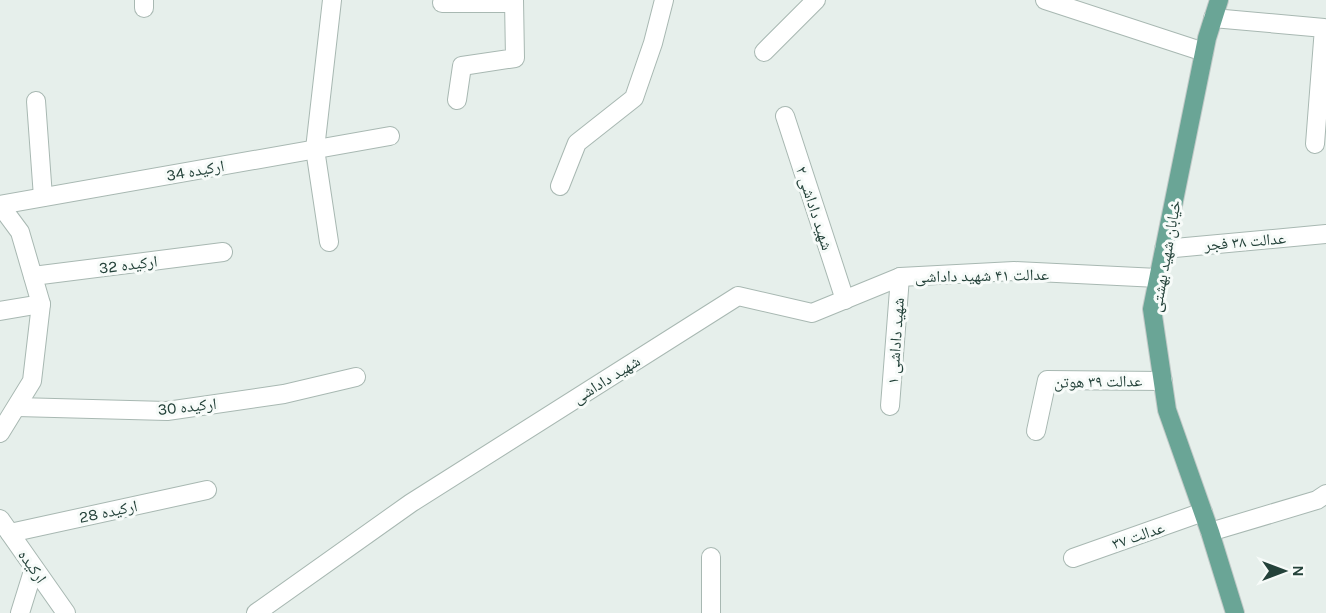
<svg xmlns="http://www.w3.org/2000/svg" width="1326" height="613" font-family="Karla,'Noto Naskh Arabic',sans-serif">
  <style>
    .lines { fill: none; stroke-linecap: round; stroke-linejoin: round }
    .minor-casing { stroke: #a8b8b2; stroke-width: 20 }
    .major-casing { stroke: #c2cac8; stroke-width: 20 }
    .minor { stroke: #fff; stroke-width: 18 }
    .major { stroke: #6aa596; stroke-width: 18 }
    .labels { text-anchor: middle; stroke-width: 6; stroke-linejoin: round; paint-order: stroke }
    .street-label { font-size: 16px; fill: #24423a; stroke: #f7fbf9 }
  </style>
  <rect width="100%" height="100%" fill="#e6efeb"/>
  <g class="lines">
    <defs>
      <g id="minor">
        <polyline points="144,0 144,8"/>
        <polyline points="1045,0 1204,52"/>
        <polyline points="442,3 514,3"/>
        <polyline points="1213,18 1324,28 1315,144"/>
        <polyline points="764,52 816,0"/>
        <polyline points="457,100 462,66 515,58 514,0"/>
        <polyline points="36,101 43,197"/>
        <polyline points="785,116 845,300"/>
        <polyline points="560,186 577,143 634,98 653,43 664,0"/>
        <polyline points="0,205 390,136"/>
        <polyline points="0,205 20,232 41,304 32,381 0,433"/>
        <polyline points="329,242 315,149 332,0"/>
        <polyline points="1164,249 1326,234"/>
        <polyline points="33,276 223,252"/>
        <polyline points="0,311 41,304"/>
        <polyline points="890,406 900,277"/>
        <polyline points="17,407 167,411 284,394 356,377"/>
        <polyline points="1036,431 1047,380 1163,381"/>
        <polyline points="0,519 66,613"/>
        <polyline points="1210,532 1317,500 1326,494"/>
        <polyline points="10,533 207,490"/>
        <polyline points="711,557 711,613"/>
        <polyline points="1073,558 1203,512"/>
        <polyline points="20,613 34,568"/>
        <polyline points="256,613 411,503 738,296 812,313 900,277 1014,271 1158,278"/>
      </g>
      <polyline id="major" points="1219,0 1207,38 1152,309 1167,410 1210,532 1235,613"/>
    </defs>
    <!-- minor casing -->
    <use href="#minor" class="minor-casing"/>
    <!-- major casing -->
    <use href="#major" class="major-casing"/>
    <!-- minor -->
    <use href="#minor" class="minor"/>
    <!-- major -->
    <use href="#major" class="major"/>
  </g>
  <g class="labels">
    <!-- street labels -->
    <g class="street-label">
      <text transform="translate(195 170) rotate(-10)" y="6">ارکیده 34</text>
      <text transform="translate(815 208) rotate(72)" y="6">شهید داداشی ۲</text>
      <text transform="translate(1245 241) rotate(-5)" y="6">عدالت ۳۸ فجر</text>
      <text transform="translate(1165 256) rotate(-80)" y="6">خیابان شهید بهشتی</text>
      <text transform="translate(128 264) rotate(-7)" y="6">ارکیده 32</text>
      <text transform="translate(982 275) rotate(-1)" y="6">عدالت ۴۱ شهید داداشی</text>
      <text transform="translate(895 341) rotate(-86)" y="6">شهید داداشی ۱</text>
      <text transform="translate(606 379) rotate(-32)" y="6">شهید داداشی</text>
      <text transform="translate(1098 381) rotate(-1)" y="6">عدالت ۳۹ هوتن</text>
      <text transform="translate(187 406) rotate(-6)" y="6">ارکیده 30</text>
      <text transform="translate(108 511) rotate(-12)" y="6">ارکیده 28</text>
      <text transform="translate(1138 535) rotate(-19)" y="6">عدالت ۳۷</text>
      <text transform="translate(33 566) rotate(55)" y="6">ارکیده</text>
    </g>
  </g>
  <!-- north arrow -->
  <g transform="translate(1284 571) rotate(90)" stroke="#f7fbf9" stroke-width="4.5" paint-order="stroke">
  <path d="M0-4.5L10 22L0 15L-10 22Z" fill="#24423a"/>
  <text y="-9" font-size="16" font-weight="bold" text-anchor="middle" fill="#24423a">N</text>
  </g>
</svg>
